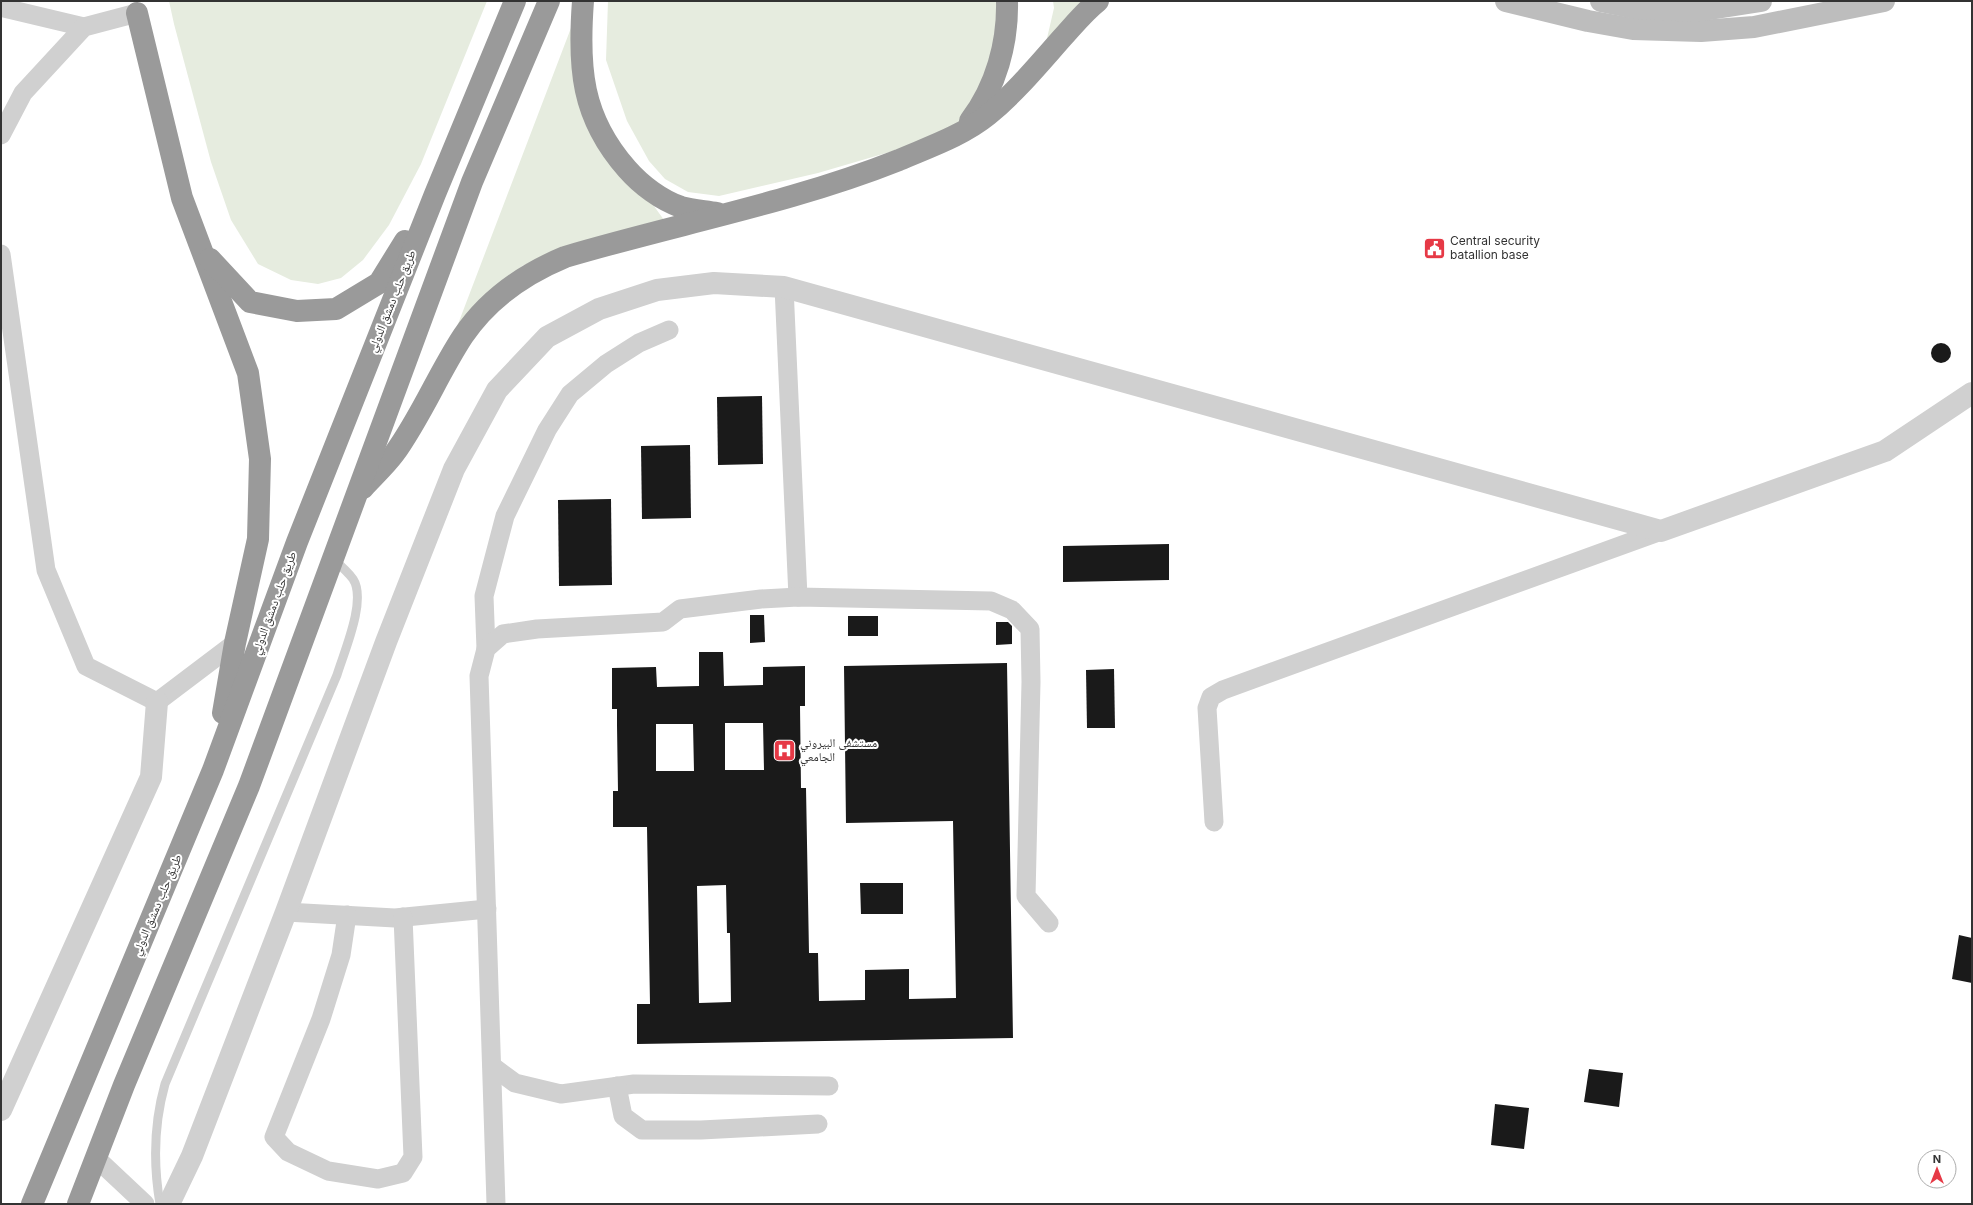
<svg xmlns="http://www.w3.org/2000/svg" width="1973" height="1205" font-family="Inter,'Noto Naskh Arabic',sans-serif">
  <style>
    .green { fill: #e6ecdf }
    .building { fill: #1a1a1a; fill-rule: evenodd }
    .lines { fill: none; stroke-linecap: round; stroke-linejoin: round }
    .service { stroke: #d0d0d0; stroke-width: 9 }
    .minor { stroke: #d0d0d0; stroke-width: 19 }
    .tertiary { stroke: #d0d0d0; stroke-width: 22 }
    .secondary { stroke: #bdbdbd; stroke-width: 22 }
    .motorway { stroke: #9a9a9a; stroke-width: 22 }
    .labels { text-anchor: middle; stroke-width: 4; stroke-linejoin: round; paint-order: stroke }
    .poi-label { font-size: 12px; fill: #333; stroke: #fff; text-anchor: start }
    .street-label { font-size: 12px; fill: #333; stroke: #fff }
  </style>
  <rect width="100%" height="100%" fill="#fff"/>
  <!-- green -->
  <g class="green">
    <polygon points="169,1 487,1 421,164 389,225 363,260 341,278 318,284 291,280 258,264 231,220 211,162 174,24"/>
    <polygon points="608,1 1016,1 981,107 934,139 818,173 719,196 688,192 665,179 649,161 627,121 606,60"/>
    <polygon points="1053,1 1101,1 1042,60 1054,8"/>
    <polygon points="579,7 601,132 664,220 567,246 522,266 442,366"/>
  </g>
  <!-- building -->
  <g class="building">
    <circle cx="1941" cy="353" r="10"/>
    <polygon points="762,396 763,464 718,465 717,397"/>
    <polygon points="690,445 691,518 642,519 641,446"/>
    <polygon points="611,499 612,585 559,586 558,500"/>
    <polygon points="1169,544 1169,580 1063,582 1063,546"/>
    <polygon points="750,615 764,615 765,642 750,643"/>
    <rect x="848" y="616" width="30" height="20"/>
    <polygon points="996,622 1008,622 1012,626 1012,644 996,645"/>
    <path d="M699 652H723L724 686 763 685V667L805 666V706H800L801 788H806L809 953H818L819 1001 865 1000V970L909 969V999L956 998 953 821 846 823 844 666 1007 663 1013 1038 637 1044V1004H650L647 827H613V791H618L617 725V709H612V668L656 667 657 687 699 686ZM725 723H763L764 770H725ZM656 724H693L694 771H656ZM726 885 727 933H730L731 1002 699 1003 697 886Z"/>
    <polygon points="1114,669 1115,728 1087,728 1086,670"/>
    <polygon points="860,883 903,883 903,914 861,914"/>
    <polygon points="1959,935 1972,938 1972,983 1952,979"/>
    <polygon points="1589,1069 1623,1073 1619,1107 1584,1102"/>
    <polygon points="1495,1104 1529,1108 1524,1149 1491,1145"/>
  </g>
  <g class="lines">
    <!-- service -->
    <path class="service" d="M160 1204C153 1163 154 1123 165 1084L337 675C344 652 367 600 353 579 348 572 340 565 333 559"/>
    <!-- minor -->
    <g class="minor">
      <polyline points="1,5 4,8 84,27"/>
      <polyline points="1,135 23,93 84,27 137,13"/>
      <polyline points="1,254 46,570 86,666 157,702 235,643"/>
      <polyline points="784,287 798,597"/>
      <polyline points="486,649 484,596 505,516 547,430 570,394 606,364 639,343 669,330"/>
      <polyline points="1214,822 1207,708 1211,697 1223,690 1661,531"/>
      <polyline points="286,912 395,918 487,909"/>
      <polyline points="347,915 341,955 321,1019 274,1137 288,1152 328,1171 378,1179 403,1173 413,1157 403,917"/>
      <polyline points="492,1066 515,1083 561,1094 634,1084 829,1086"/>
      <polyline points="617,1086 623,1116 642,1130 701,1130 818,1124"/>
      <polyline points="96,1158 145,1204"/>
      <polyline points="496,1204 479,676 486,649 503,634 537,629 663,622 680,609 761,599 798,597 991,601 1012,610 1030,629 1031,682 1026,896 1049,923"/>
    </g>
    <!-- tertiary -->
    <g class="tertiary">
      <polyline points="1,1110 151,777 157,702"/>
      <polyline points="169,1204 192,1156 286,912 386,642 454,469 497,390 547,337 599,309 657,290 714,283 784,287 1661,531 1885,451 1972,393"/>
    </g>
    <!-- secondary -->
    <g class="secondary">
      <polyline points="1506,1 1588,21 1633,29 1701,31 1754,27 1884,1"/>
      <polyline points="1601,1 1635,8 1697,11 1761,1"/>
    </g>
    <!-- motorway -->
    <g class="motorway">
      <path d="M583 1C578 67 581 117 627 169 641 185 661 200 681 207 692 210 706 211 717 213"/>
      <polyline points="137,13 182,198 248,373 260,459 258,539 235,643 223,713"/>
      <path d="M970 121C996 87 1008 43 1007 1"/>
      <polyline points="210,259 250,302 297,311 336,309 379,283 405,241"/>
      <path d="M363 488C373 477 385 466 394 454 421 417 438 374 463 336 488 299 524 274 565 257 676 224 791 203 899 160 929 147 962 136 988 115 1015 93 1039 64 1062 38 1074 25 1084 12 1098 1"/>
      <polyline points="32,1204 213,770 297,542 435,194 515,1"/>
      <polyline points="78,1204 124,1085 249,786 472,182 549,1"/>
    </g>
  </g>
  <!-- icons -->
  <defs>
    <symbol id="civic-square" viewBox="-11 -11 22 22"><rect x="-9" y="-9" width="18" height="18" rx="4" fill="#e63946" stroke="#fff"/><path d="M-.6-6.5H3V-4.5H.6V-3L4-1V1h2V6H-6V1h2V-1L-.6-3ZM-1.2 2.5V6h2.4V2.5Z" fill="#fff"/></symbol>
    <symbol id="hospital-square" viewBox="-11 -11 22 22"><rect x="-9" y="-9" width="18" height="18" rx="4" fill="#e63946" stroke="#fff"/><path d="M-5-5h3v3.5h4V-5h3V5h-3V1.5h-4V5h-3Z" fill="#fff"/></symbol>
  </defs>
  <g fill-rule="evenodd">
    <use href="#civic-square" x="1422" y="236" width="25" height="25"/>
    <use href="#hospital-square" x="772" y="738" width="25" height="25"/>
  </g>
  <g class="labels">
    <!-- poi labels -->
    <g class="poi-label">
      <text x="1450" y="245">Central security<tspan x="1450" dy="14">batallion base</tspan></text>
      <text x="800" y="747">مستشفى البيروني<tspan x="800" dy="14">الجامعي</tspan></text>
    </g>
    <!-- street labels -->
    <g class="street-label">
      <text transform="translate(392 301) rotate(-68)" y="4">طريق حلب دمشق الدولي</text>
      <text transform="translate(274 603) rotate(-70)" y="4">طريق حلب دمشق الدولي</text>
      <text transform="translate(157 905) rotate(-67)" y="4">طريق حلب دمشق الدولي</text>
    </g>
  </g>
  <!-- border -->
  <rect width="1973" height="1205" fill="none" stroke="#333333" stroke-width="4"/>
  <!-- north arrow -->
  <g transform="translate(1937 1169)"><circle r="19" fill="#ffffff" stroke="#adadad"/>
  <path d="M0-3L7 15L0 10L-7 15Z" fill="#e63946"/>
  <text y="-6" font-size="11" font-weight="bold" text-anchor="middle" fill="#333333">N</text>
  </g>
</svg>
